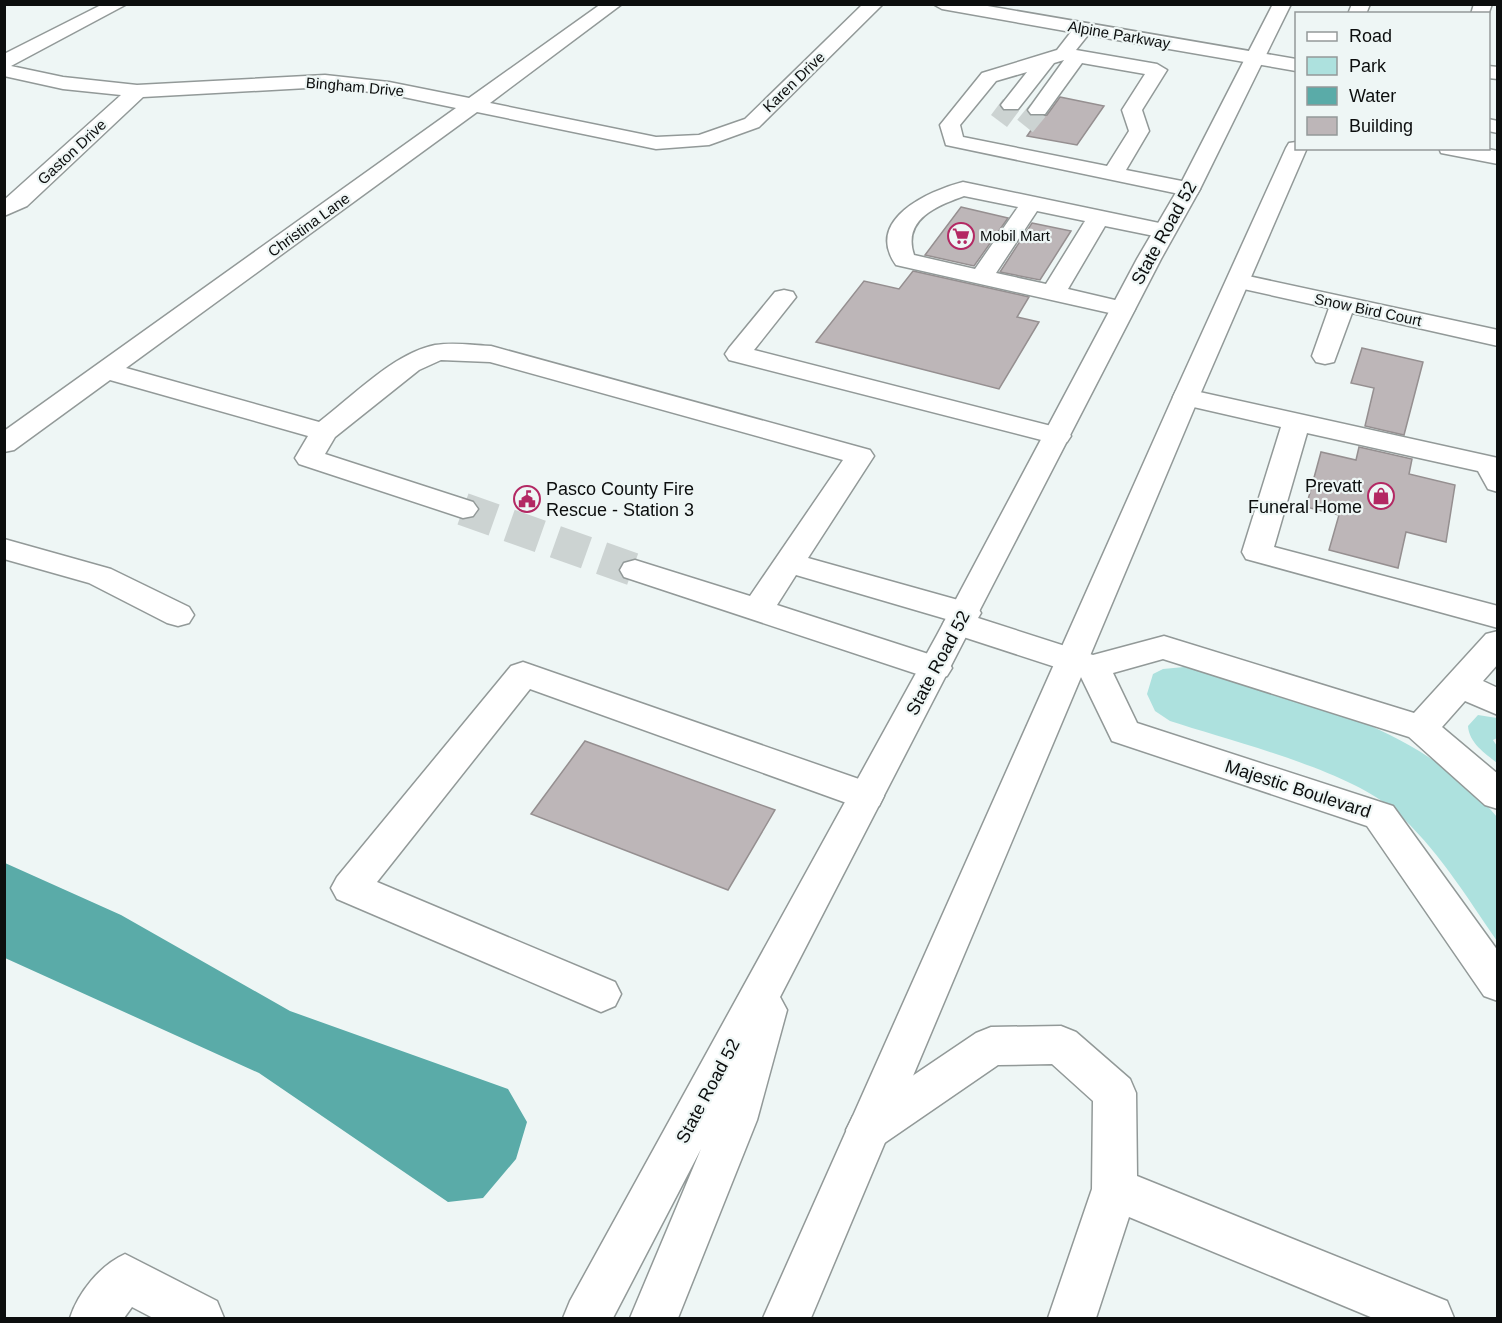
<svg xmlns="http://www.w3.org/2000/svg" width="1502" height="1323" font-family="Arial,sans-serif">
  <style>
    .green { fill: #ade1de }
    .water { fill: #5aaba8 }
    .building { fill: #bdb6b8; stroke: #958f90; stroke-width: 1.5 }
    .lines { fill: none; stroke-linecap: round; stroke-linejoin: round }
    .minor-tunnel-far1 { stroke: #ccd3d2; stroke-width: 20; stroke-dasharray: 20 10; stroke-linecap: butt }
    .minor-tunnel { stroke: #ccd3d2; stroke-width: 33; stroke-dasharray: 33 16; stroke-linecap: butt }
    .minor-casing { stroke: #929998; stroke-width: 3 }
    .major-casing { stroke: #929998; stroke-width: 3 }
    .minor { fill: #fff; fill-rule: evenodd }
    .major { fill: #fff; fill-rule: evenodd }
    .labels { text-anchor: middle; stroke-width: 4.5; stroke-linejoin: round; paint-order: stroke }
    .far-street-label { font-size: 15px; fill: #0c0e0e; stroke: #eef6f5 }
    .far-poi-label { font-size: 15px; fill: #0c0e0e; stroke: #eef6f5; text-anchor: start }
    .street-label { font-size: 18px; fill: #0c0e0e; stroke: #eef6f5 }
    .poi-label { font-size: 18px; fill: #0c0e0e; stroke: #eef6f5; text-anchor: end }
  </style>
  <rect width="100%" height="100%" fill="#eef6f5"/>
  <!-- green -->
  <g class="green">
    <path d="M1184 667C1295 697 1419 724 1497 817V941C1466 896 1437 848 1395 811 1349 770 1231 741 1170 721L1155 711 1147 694 1153 674 1163 669Z"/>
    <path d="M1478 715 1497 718V738L1493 740 1497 746V763C1485 753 1469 743 1468 726Z"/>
  </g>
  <!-- water -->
  <polygon class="water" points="5,863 121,915 290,1011 508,1089 527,1122 516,1159 483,1198 448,1202 259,1073 5,958"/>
  <!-- building -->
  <g class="building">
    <polygon points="1060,97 1104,106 1077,145 1027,136 1041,116 1047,115"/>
    <polygon points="961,207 1008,218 974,266 925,255"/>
    <polygon points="1032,223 1071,231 1040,280 1000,272"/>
    <polygon points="913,271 1029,297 1017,317 1039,322 999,389 816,342 864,281 899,289"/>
    <polygon points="1362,348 1423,362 1404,435 1365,426 1374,388 1351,383"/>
    <polygon points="1359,447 1412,459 1409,474 1455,485 1446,542 1406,532 1398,568 1329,550 1339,515 1306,507 1321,452 1356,460"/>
    <polygon points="585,741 775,810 728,890 531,814"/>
  </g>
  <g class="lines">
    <!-- minor-tunnel-far1 -->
    <g class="minor-tunnel-far1">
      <polyline points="999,121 1011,105"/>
      <polyline points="1025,126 1038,110"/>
    </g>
    <!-- minor-tunnel -->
    <polyline class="minor-tunnel" points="463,509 635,570"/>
    <defs>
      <g id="minor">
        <path d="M103 4H127L11 66 63 77 137 85 325 75 389 82 469 98 601 4H622L490 103 656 137 699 135 745 119 863 4H883L759 127 709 145 656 149 477 112 126 368 319 422C352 397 394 353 435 345 454 342 472 345 491 346L870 450 874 456 808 558 976 605 981 613 978 618 1093 655 1164 636 1414 713 1486 634 1498 631V664L1483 681 1498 688V715L1465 701 1442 727 1498 774V809L1485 805 1409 737 1163 659 1113 673 1137 723 1393 806 1498 951V1001L1484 996 1367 826 1112 741 1080 675 948 632 943 624 946 619 796 575 777 605 947 660 952 668 947 676 935 680 624 577 620 570 624 563 635 560 750 596 843 460 490 362 441 360 419 370 335 437 325 454 473 502 478 509 473 516 463 518 299 464 295 458 308 436 110 380 14 450 4 452V431L456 108 389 94 325 87 143 97 27 206 4 216V200L121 95 63 89 4 76V54Z"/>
        <path d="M933 4H976L1296 59V71L1088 35 1076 50 1157 64 1167 70 1142 110 1149 131 1126 170 1197 184 1200 189 1197 194 1189 196 946 145 940 125 982 73 1057 50 1071 32 942 9ZM1064 60 1028 110 1031 114H1045L1082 63 1145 74 1122 110 1129 131 1107 166 963 137 960 125 996 81 1027 72 1001 105 1004 109H1018L1054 63Z"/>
        <polygon points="1474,4 1492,4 1488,15 1471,14"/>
        <polygon points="1488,66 1498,67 1498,79 1488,78"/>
        <polygon points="1488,119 1498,121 1498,133 1488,131"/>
        <polygon points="1439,148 1483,148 1498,151 1498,164 1441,153"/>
        <path d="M963 182 1164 224 1172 226 1176 231 1172 236 1164 238 1105 226 1068 289 1132 304 1135 309 1132 314 1123 316 896 265C864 220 928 191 963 182ZM964 196 1018 207 975 269 914 255C902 219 937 206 964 196ZM1037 211 1085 221 1046 284 996 273Z"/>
        <polygon points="1239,274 1498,330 1498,346 1352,313 1334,362 1325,364 1316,362 1312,356 1329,308 1230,286 1227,281 1230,276"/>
        <polygon points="784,290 793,292 796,297 754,350 1067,430 1071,436 1067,442 1057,444 729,360 725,354 729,348 775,292"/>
        <polygon points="1186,389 1498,458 1498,492 1488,489 1478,471 1307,433 1274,547 1498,606 1498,628 1246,559 1242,552 1281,427 1176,403 1173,397 1176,391"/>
        <polygon points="4,539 111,569 189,607 194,615 189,623 178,626 167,623 89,583 4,559"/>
        <polygon points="523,662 879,786 884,796 879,806 866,810 530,689 377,882 615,982 621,994 615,1006 601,1012 587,1006 337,899 331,888 337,877 511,666"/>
        <polygon points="1061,1026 1076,1032 1130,1079 1136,1093 1137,1176 1447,1301 1454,1318 1373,1318 1129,1217 1096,1318 1048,1318 1092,1189 1093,1101 1052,1064 998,1065 883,1144 868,1150 853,1144 846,1130 853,1116 976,1033 991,1027"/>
        <path d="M125 1254 217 1301 224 1318H153L132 1307 124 1318H70C78 1293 100 1265 125 1254Z"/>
      </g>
      <g id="major">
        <polygon points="1273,4 1291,4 1200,189 1161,259 780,997 787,1010 757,1120 678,1318 630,1318 701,1149 613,1318 563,1318 570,1301 937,635 1137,259 1178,189"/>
        <polygon points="1352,4 1370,4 1366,14 1348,14"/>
        <polygon points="1296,142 1296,148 1307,148 1199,397 811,1318 763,1318 1173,397 1286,148 1289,143"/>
      </g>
    </defs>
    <!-- minor casing -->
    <use href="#minor" class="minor-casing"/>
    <!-- major casing -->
    <use href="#major" class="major-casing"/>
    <!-- minor -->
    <use href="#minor" class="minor"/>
    <!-- major -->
    <use href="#major" class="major"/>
  </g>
  <!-- icons -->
  <defs>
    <symbol id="supermarket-ring" viewBox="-11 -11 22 22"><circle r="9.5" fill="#eef6f5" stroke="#b32863" stroke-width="1.5"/><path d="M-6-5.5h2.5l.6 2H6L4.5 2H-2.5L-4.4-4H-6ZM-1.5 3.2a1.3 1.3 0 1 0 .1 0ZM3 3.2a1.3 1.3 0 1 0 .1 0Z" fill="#b32863"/></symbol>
    <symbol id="shop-ring" viewBox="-11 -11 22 22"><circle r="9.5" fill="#eef6f5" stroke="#b32863" stroke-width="1.5"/><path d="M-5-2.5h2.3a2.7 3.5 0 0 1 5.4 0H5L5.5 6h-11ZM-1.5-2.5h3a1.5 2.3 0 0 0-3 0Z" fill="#b32863"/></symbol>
    <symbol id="civic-ring" viewBox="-11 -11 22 22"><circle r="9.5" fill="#eef6f5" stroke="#b32863" stroke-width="1.5"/><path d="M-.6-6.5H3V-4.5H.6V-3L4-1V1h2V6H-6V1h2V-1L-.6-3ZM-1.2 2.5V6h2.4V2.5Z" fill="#b32863"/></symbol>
  </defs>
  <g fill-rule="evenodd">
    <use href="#supermarket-ring" x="946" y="221" width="30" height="30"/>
    <use href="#shop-ring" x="1366" y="481" width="30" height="30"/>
    <use href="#civic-ring" x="512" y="484" width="30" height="30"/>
  </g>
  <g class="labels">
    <!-- far-street labels -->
    <g class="far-street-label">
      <text transform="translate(1119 35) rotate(10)" y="5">Alpine Parkway</text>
      <text transform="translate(794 82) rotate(-44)" y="5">Karen Drive</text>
      <text transform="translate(355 87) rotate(5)" y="5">Bingham Drive</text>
      <text transform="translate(72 152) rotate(-43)" y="5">Gaston Drive</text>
      <text transform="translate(309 225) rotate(-36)" y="5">Christina Lane</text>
      <text transform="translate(1368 310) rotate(12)" y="5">Snow Bird Court</text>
    </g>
    <!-- far-poi labels -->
    <g class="far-poi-label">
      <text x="980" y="241">Mobil Mart</text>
    </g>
    <!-- street labels -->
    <g class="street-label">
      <text transform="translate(1164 233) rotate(-61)" y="6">State Road 52</text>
      <text transform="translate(938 663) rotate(-62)" y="6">State Road 52</text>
      <text transform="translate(1298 789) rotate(18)" y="6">Majestic Boulevard</text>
      <text transform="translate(708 1091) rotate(-62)" y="6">State Road 52</text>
    </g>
    <!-- poi labels -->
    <g class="poi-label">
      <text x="1362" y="492">Prevatt<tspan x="1362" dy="21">Funeral Home</tspan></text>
      <text x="546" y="495" text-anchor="start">Pasco County Fire<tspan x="546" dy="21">Rescue - Station 3</tspan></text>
    </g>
  </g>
  <!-- border -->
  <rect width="1502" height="1323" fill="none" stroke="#0c0e0e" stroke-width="12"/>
  <!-- legend -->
  <rect x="1295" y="12" width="195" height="138" fill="#eef6f5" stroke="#949999" stroke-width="1.5"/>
  <rect x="1307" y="32" width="30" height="9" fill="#ffffff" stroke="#949999" stroke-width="1.5"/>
  <text x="1349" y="42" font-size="18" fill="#0c0e0e">Road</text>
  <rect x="1307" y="57" width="30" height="18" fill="#ade1de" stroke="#949999" stroke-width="1.5"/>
  <text x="1349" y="72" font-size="18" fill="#0c0e0e">Park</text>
  <rect x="1307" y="87" width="30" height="18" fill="#5aaba8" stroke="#949999" stroke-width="1.5"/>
  <text x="1349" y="102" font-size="18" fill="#0c0e0e">Water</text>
  <rect x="1307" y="117" width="30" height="18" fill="#bdb6b8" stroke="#949999" stroke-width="1.5"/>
  <text x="1349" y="132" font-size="18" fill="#0c0e0e">Building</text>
</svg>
